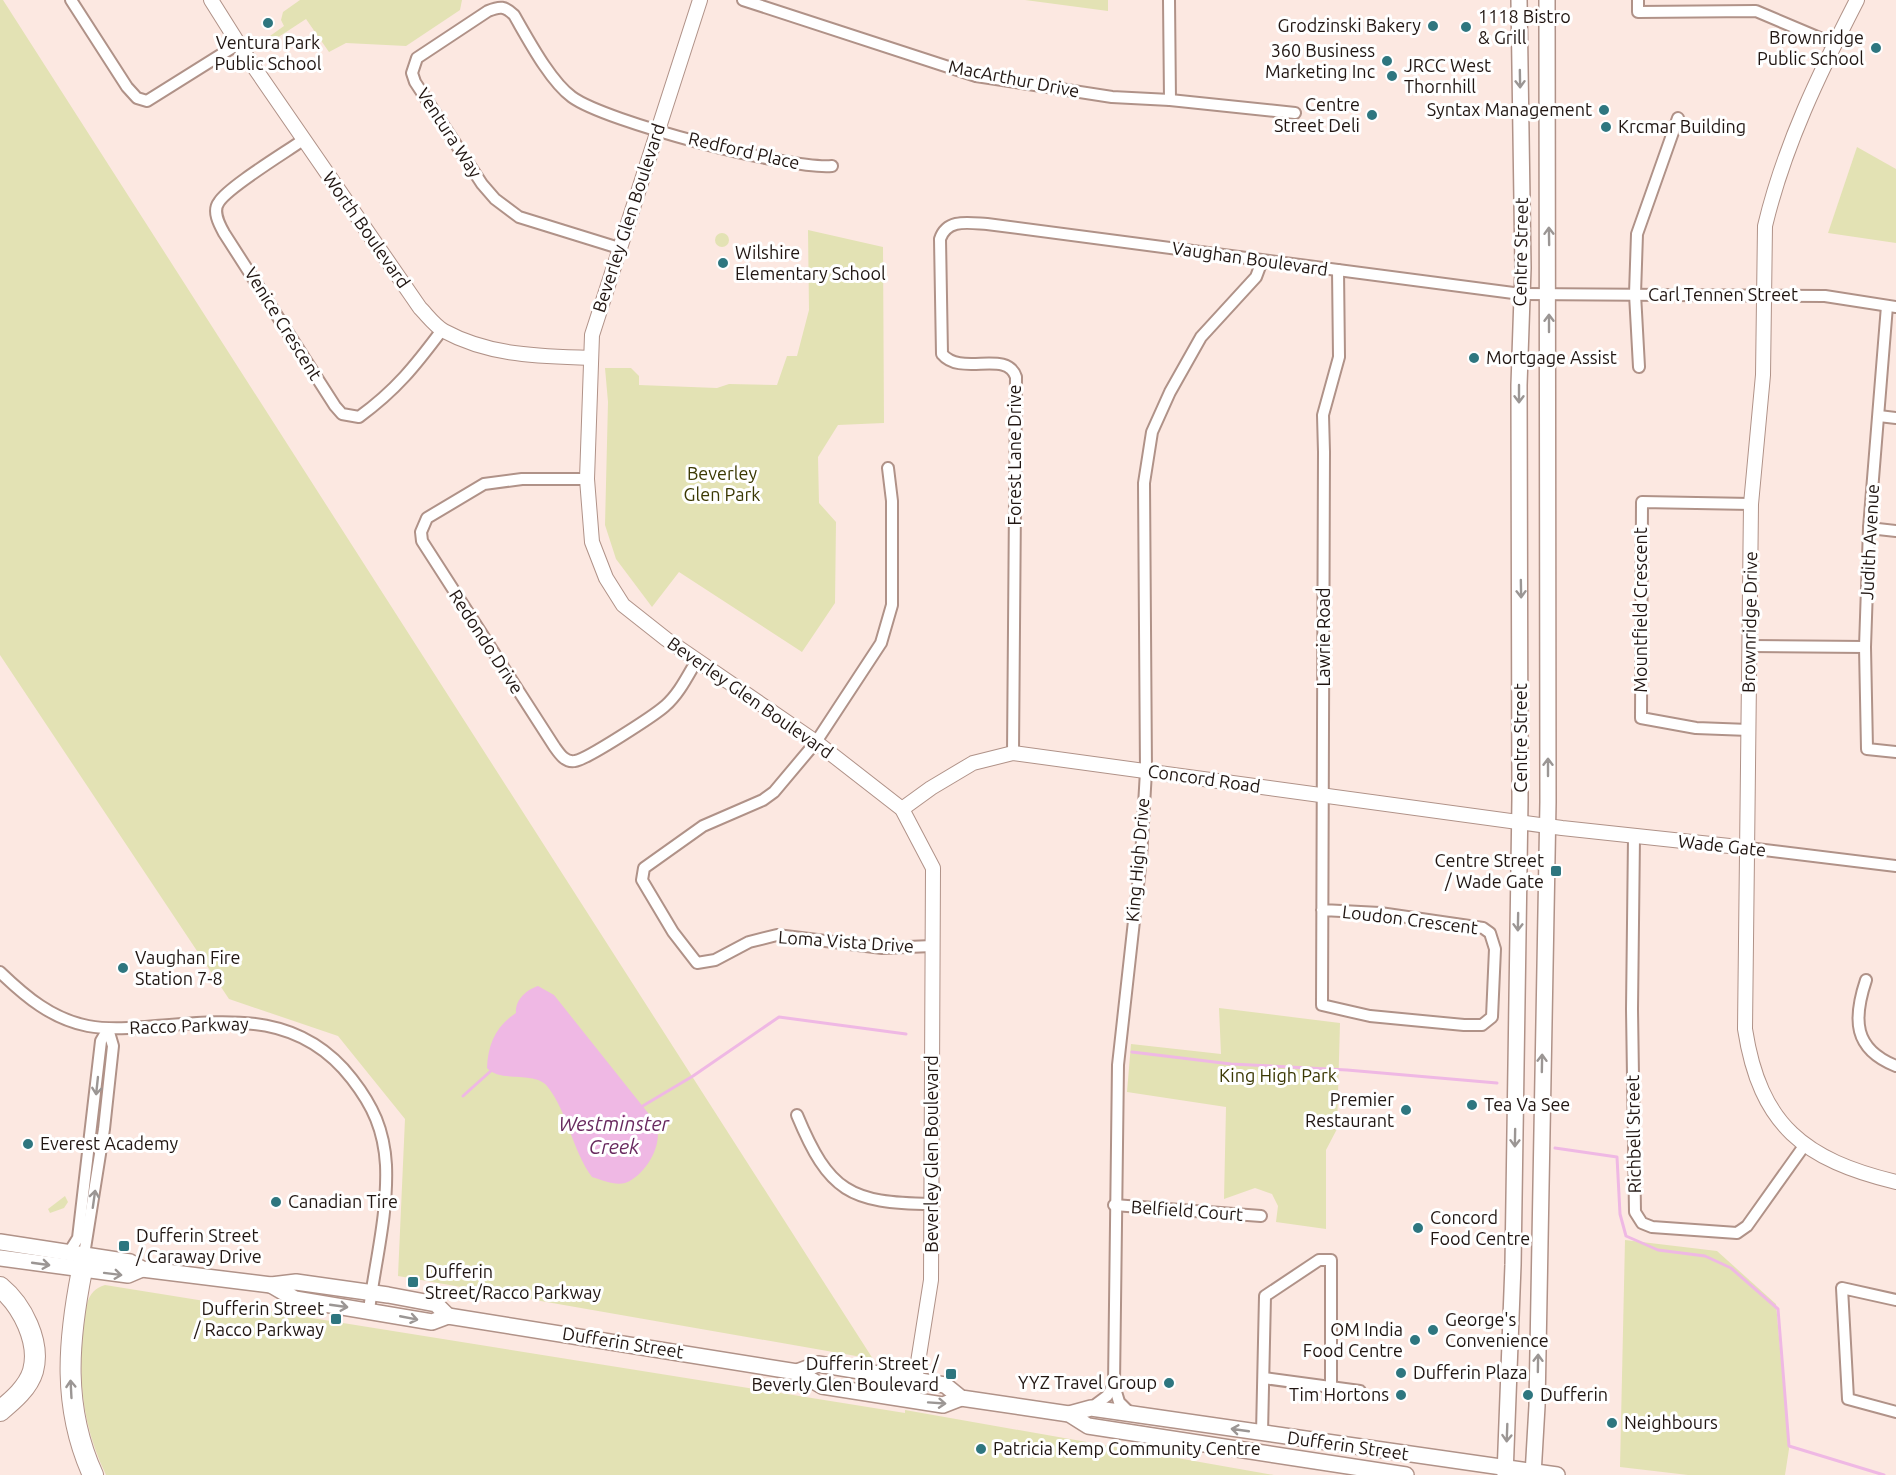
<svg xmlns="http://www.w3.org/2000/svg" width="1896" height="1475" font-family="Ubuntu,sans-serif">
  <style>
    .green { fill: #e3e2b4 }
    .water { fill: #efb8e4 }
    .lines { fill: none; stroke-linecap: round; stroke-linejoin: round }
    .stream { stroke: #efb8e4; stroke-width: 3 }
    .minor-casing { stroke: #b09288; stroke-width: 14 }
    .tertiary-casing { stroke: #b09288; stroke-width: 16 }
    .secondary-casing { stroke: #b09288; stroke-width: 18 }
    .motorway-casing { stroke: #b09288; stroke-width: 22 }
    .minor { stroke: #fff; stroke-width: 10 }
    .tertiary { stroke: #fff; stroke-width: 14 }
    .secondary { stroke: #fff; stroke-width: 15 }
    .motorway { stroke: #fff; stroke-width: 20 }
    .oneway { stroke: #9b9694 }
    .poi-dot { fill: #2e767f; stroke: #fff; stroke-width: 2 }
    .labels { text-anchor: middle; stroke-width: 6; stroke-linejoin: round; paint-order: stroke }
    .poi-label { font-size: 18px; fill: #211612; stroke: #fff; text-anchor: start }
    .street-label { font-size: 18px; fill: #211612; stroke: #fff }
    .park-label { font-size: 18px; fill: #3b3803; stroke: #fff }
    .water-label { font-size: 20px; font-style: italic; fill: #692a5f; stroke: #fff }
  </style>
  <rect width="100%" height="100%" fill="#fce8e1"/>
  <!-- green -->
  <g class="green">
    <polygon points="0,0 3,0 873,1359 398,1276 405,1119 338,1036 229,999 0,655"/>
    <polygon points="300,0 462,0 460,10 406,46 346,43 329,52 306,19 260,49 263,41 284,26 281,20 283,12"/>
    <polygon points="1025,0 1108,0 1108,11"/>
    <polygon points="1857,147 1896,169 1896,243 1828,233"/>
    <polygon points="808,230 883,247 884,423 838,425 818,457 819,503 836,522 835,603 802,652 679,572 652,607 616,559 605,525 608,402 605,368 631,368 639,376 639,385 717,388 729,384 777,385 787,356 797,356 809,310"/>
    <circle cx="722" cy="240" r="7"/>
    <polygon points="1219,1008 1340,1023 1337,1129 1326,1150 1326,1229 1276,1222 1278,1206 1272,1194 1255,1188 1224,1199 1226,1107 1127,1092 1131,1044 1221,1054"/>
    <polygon points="65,1196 68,1202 64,1208 50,1213 48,1209"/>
    <polygon points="1625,1240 1717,1251 1776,1304 1789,1449 1785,1475 1688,1475 1620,1467"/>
    <path d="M105 1285 905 1413V1410L1274 1475H106C83 1427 77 1379 84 1326 86 1309 85 1291 105 1285Z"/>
  </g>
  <!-- water -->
  <path class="water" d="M538 986 554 995 656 1123C664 1144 646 1175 625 1183 615 1186 602 1180 592 1177 572 1150 568 1112 547 1086 535 1071 500 1083 487 1068 488 1044 496 1026 516 1013 515 1000 526 990 538 986Z"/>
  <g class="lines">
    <!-- stream -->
    <g class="stream">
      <polyline points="1132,1052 1231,1064 1347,1070 1497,1083"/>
      <polyline points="463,1096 493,1069"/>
      <polyline points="641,1107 693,1076 779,1017 906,1034"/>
      <polyline points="1555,1148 1617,1157 1620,1214 1626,1236 1658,1250 1705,1256 1731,1268 1778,1309 1789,1446 1884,1475"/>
    </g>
    <defs>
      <g id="minor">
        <polyline points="71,0 127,87 137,98 147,101 238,44"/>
        <polyline points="743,0 976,76 1112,97 1170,100 1295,113"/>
        <polyline points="1169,0 1170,100"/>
        <polyline points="1638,0 1638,12 1756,11 1834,44"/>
        <path d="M303 140C286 152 228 187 219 202 212 211 219 224 224 233L335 406 342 414 359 417C396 390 415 366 442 330"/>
        <path d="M619 248 519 217 495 199 482 184 415 82 412 73 417 58 488 11C500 6 505 6 514 15 528 39 550 81 572 97 606 122 790 170 832 166"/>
        <polyline points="1887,306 1869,528 1865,647 1867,749 1896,752"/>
        <polyline points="1639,367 1635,294 1637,234 1678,118"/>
        <polyline points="1879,416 1896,418"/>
        <polyline points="888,468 892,501 892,605 881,643 816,742 774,792 763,800 703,826 644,868 642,880 673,932 697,963 715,960 749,942 777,935 882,948 933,946"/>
        <path d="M587 479H522L484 484 427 518 421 532 422 541 554 746C559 753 565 763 575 761 586 760 655 715 665 706 679 694 688 675 697 660"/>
        <polyline points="1869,528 1896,531"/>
        <polyline points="1750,646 1865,647"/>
        <polyline points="1749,730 1696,728 1641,718 1642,502 1751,504"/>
        <path d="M1013 753 1016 377C1007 349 961 377 942 354L940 239C947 218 969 223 987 224L1521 294 1825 296 1896 307"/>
        <polyline points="1634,837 1632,1009 1635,1212 1642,1223 1652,1227 1737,1233 1747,1226 1804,1146"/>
        <polyline points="1748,848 1896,866"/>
        <polyline points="1322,910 1380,913 1483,928 1490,933 1495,949 1492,1017 1482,1025 1464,1025 1370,1016 1322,1005 1324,452 1323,415 1339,357 1338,270"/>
        <path d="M0 972C26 997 52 1019 88 1026 110 1030 133 1028 156 1026 231 1020 300 1012 352 1079 373 1106 384 1130 386 1165 388 1214 375 1263 369 1310"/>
        <path d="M1866 980C1853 1019 1853 1049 1896 1066"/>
        <path d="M797 1115C829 1192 850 1203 931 1204"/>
        <polyline points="1114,1205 1261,1216"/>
        <polyline points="68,1254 78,1238 101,1041 108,1029"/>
        <polyline points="83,1261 104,1129 113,1046 108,1029"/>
        <polyline points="1896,1300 1842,1288 1848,1399 1896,1412"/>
        <polyline points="1264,1378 1360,1391"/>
        <polyline points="1091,1408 1107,1396 1114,1385"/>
        <polyline points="1131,1414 1119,1402 1114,1385 1118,1065 1141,858 1146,771 1144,483 1152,432 1170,392 1201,337 1256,277 1262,261"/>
        <polyline points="1262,1433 1265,1296 1319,1260 1331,1260 1331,1385"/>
      </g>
      <g id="tertiary">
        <path d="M211 0 245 54 420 308C427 315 435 326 444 331 490 356 539 356 590 358"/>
        <polyline points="700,0 592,335 587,479 592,542 606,578 623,605 666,639 816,742 902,809 933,868 931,1280 912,1400"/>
        <path d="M1857 0C1820 72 1784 146 1765 226L1763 375 1751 504 1745 1029C1760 1126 1805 1160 1896 1182"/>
        <polyline points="902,809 931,788 973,763 1013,753 1562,828 1748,848"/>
      </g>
      <g id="secondary">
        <polyline points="0,1242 130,1262 142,1269 271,1285 296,1282 388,1295 436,1304 448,1316"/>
        <polyline points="0,1258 128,1275 142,1269"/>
        <polyline points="271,1285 295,1299 432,1322 448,1316 797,1372 822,1386 943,1405 961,1398"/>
        <polyline points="797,1372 818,1364 932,1383 945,1385 961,1398 1069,1414 1088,1426 1406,1475"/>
        <polyline points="1069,1414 1091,1408 1557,1475"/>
        <polyline points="1505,1475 1513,1265 1520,800 1519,385 1523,268 1519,0"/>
        <polyline points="1533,1475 1537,1406 1548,802 1547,0"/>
      </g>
      <g id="motorway">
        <path d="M82 1270C68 1341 62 1407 93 1475"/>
        <path d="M0 1287C22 1305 41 1342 33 1371 28 1388 12 1401 0 1411"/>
      </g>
    </defs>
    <!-- minor casing -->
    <use href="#minor" class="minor-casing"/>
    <!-- tertiary casing -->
    <use href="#tertiary" class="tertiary-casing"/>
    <!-- secondary casing -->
    <use href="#secondary" class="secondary-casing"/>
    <!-- motorway casing -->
    <use href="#motorway" class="motorway-casing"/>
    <!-- minor -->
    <use href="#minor" class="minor"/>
    <!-- tertiary -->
    <use href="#tertiary" class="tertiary"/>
    <!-- secondary -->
    <use href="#secondary" class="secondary"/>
    <!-- motorway -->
    <use href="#motorway" class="motorway"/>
  </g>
  <!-- one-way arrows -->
  <defs><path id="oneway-shaft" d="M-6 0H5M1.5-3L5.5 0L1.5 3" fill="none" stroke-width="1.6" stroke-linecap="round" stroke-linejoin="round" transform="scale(1.5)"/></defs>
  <g class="oneway">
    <use href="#oneway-shaft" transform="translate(1520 79) rotate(89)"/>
    <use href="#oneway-shaft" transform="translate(1549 236) rotate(-91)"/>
    <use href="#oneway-shaft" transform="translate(1549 323) rotate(-90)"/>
    <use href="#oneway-shaft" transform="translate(1519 394) rotate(90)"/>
    <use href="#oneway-shaft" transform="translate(1521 589) rotate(89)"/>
    <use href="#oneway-shaft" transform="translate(1548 767) rotate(-90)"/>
    <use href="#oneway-shaft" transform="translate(1518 922) rotate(91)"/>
    <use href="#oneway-shaft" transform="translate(1542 1063) rotate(-89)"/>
    <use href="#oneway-shaft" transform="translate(97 1086) rotate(96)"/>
    <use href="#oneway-shaft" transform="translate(1515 1138) rotate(91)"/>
    <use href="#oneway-shaft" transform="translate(94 1199) rotate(-82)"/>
    <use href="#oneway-shaft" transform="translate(41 1264) rotate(8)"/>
    <use href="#oneway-shaft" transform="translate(113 1274) rotate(7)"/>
    <use href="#oneway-shaft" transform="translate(339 1306) rotate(8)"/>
    <use href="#oneway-shaft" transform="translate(409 1318) rotate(11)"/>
    <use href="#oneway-shaft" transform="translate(1538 1363) rotate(-89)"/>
    <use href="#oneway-shaft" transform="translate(71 1389) rotate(-93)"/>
    <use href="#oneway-shaft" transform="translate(937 1403) rotate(4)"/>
    <use href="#oneway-shaft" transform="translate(1240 1430) rotate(-172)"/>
    <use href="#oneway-shaft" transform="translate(1507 1433) rotate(92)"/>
  </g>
  <!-- markers -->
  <g class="poi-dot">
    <circle cx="268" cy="23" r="6"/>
    <circle cx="1433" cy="26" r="6"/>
    <circle cx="1466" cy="27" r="6"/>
    <circle cx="1876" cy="48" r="6"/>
    <circle cx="1387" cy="61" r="6"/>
    <circle cx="1392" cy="76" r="6"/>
    <circle cx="1604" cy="110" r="6"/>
    <circle cx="1372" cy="115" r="6"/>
    <circle cx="1606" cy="127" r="6"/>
    <circle cx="723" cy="263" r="6"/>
    <circle cx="1474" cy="358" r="6"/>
    <rect x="1550" y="865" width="12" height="12" rx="3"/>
    <circle cx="123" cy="968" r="6"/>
    <circle cx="1472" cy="1105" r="6"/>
    <circle cx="1406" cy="1110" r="6"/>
    <circle cx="28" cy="1144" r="6"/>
    <circle cx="276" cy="1202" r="6"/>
    <circle cx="1418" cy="1228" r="6"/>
    <rect x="118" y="1240" width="12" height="12" rx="3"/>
    <rect x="407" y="1276" width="12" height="12" rx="3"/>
    <rect x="330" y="1313" width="12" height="12" rx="3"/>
    <circle cx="1433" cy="1330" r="6"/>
    <circle cx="1415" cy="1340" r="6"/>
    <circle cx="1401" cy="1373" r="6"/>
    <rect x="945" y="1368" width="12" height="12" rx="3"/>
    <circle cx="1169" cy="1383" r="6"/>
    <circle cx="1401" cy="1395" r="6"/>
    <circle cx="1528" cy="1395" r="6"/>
    <circle cx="1612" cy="1423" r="6"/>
    <circle cx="981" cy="1449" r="6"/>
  </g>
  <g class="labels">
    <!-- poi labels -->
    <g class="poi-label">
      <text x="1478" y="23">1118 Bistro<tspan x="1478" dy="21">&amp; Grill</tspan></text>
      <text x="1421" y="32" text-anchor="end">Grodzinski Bakery</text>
      <text x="1864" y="44" text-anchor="end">Brownridge<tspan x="1864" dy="21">Public School</tspan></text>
      <text x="268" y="49" text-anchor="middle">Ventura Park<tspan x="268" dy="21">Public School</tspan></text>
      <text x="1375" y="57" text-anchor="end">360 Business<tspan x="1375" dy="21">Marketing Inc</tspan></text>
      <text x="1404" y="72">JRCC West<tspan x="1404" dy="21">Thornhill</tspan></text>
      <text x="1360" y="111" text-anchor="end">Centre<tspan x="1360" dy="21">Street Deli</tspan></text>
      <text x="1592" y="116" text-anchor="end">Syntax Management</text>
      <text x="1618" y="133">Krcmar Building</text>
      <text x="735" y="259">Wilshire<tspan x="735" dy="21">Elementary School</tspan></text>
      <text x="1486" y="364">Mortgage Assist</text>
      <text x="1544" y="867" text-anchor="end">Centre Street<tspan x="1544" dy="21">/ Wade Gate</tspan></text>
      <text x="135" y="964">Vaughan Fire<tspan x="135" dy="21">Station 7-8</tspan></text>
      <text x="1394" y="1106" text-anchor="end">Premier<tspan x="1394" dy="21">Restaurant</tspan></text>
      <text x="1484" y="1111">Tea Va See</text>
      <text x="40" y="1150">Everest Academy</text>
      <text x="288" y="1208">Canadian Tire</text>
      <text x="1430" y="1224">Concord<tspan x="1430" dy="21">Food Centre</tspan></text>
      <text x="136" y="1242">Dufferin Street<tspan x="136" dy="21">/ Caraway Drive</tspan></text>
      <text x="425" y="1278">Dufferin<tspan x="425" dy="21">Street/Racco Parkway</tspan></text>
      <text x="324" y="1315" text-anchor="end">Dufferin Street<tspan x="324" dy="21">/ Racco Parkway</tspan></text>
      <text x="1445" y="1326">George's<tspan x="1445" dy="21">Convenience</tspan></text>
      <text x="1403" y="1336" text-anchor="end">OM India<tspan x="1403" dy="21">Food Centre</tspan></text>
      <text x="939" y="1370" text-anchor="end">Dufferin Street /<tspan x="939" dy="21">Beverly Glen Boulevard</tspan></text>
      <text x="1413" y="1379">Dufferin Plaza</text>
      <text x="1157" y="1389" text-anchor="end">YYZ Travel Group</text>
      <text x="1389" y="1401" text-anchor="end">Tim Hortons</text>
      <text x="1540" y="1401">Dufferin</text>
      <text x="1624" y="1429">Neighbours</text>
      <text x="993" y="1455">Patricia Kemp Community Centre</text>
    </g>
    <!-- street labels -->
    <g class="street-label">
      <text transform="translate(1014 79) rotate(11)" y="6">MacArthur Drive</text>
      <text transform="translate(449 133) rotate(57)" y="6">Ventura Way</text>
      <text transform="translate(744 151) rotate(13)" y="6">Redford Place</text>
      <text transform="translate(629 218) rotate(-72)" y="6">Beverley Glen Boulevard</text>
      <text transform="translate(366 230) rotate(55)" y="6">Worth Boulevard</text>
      <text transform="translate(1521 252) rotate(-89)" y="6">Centre Street</text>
      <text transform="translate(1250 259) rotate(8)" y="6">Vaughan Boulevard</text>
      <text x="1723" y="301">Carl Tennen Street</text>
      <text transform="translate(283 324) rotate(58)" y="6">Venice Crescent</text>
      <text transform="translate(1015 455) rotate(-90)" y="6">Forest Lane Drive</text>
      <text transform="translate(1870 542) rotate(-87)" y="6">Judith Avenue</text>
      <text transform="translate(1641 610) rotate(-90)" y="6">Mountfield Crescent</text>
      <text transform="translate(1750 622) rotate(-89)" y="6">Brownridge Drive</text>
      <text transform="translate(1324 637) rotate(-90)" y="6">Lawrie Road</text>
      <text transform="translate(486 642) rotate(57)" y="6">Redondo Drive</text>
      <text transform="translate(750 698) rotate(35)" y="6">Beverley Glen Boulevard</text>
      <text transform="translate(1521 738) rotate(-90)" y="6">Centre Street</text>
      <text transform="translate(1204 779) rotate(8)" y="6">Concord Road</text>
      <text transform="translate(1722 846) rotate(6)" y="6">Wade Gate</text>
      <text transform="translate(1138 860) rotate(-85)" y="6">King High Drive</text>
      <text transform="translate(1410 920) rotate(7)" y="6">Loudon Crescent</text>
      <text transform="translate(846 942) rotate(4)" y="6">Loma Vista Drive</text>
      <text transform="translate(189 1026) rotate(-2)" y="6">Racco Parkway</text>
      <text transform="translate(1634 1134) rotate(-91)" y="6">Richbell Street</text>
      <text transform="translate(932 1154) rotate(-90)" y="6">Beverley Glen Boulevard</text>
      <text transform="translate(1187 1211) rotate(4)" y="6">Belfield Court</text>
      <text transform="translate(623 1343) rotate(9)" y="6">Dufferin Street</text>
      <text transform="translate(1348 1446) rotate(8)" y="6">Dufferin Street</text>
    </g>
    <!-- park labels -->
    <g class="park-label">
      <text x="722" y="480">Beverley<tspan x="722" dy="21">Glen Park</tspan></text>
      <text x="1278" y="1082">King High Park</text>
    </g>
    <!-- water labels -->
    <g class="water-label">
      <text x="614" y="1131">Westminster<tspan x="614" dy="23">Creek</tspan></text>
    </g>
  </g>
</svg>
